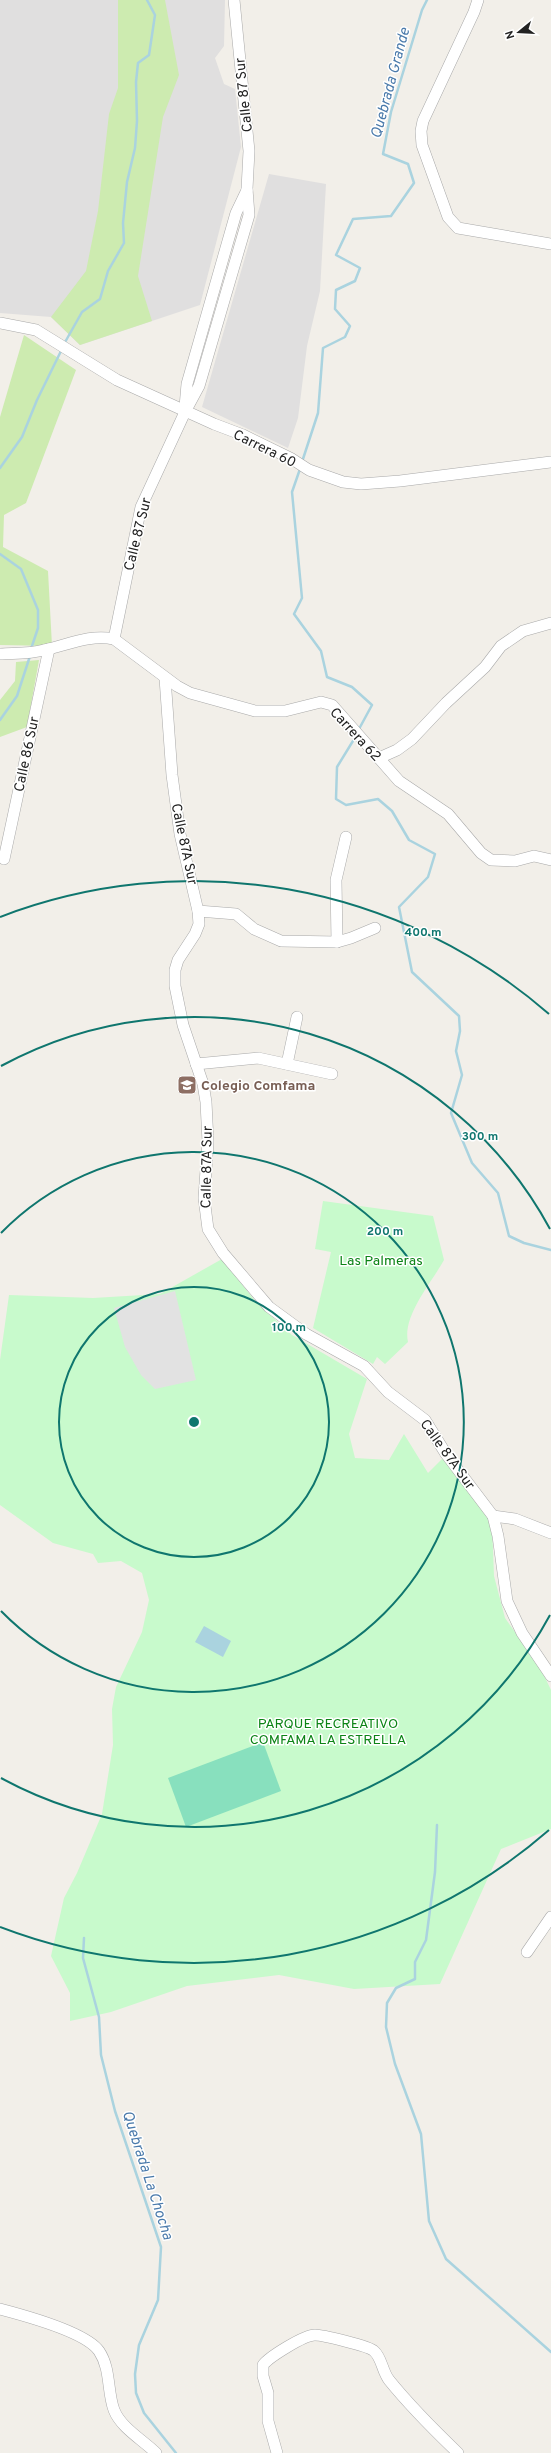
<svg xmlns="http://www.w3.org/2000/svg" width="551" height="2453" font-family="Overpass,sans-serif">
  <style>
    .residential { fill: #e0dfdf }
    .grass { fill: #cdebb0 }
    .park { fill: #c8facc }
    .pitch { fill: #88e0be }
    .parking { fill: #e2e2e2 }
    .water { fill: #aad3df }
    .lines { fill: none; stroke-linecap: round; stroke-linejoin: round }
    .stream { stroke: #aad3df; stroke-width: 2.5 }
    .minor-casing { stroke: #a9a9a9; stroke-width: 12 }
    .minor { stroke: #fff; stroke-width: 11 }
    .ring { fill: none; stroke: #0f766e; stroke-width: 2 }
    .labels { text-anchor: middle; stroke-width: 3; stroke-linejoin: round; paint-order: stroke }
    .street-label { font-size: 14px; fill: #222; stroke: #fff }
    .education-label { font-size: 14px; font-weight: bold; fill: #785e54; stroke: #fff; text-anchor: start }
    .park-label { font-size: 14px; fill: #0c8416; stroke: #fff }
    .water-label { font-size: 15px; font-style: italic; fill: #4a7aab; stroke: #fff }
    .centre { fill: #0f766e; stroke: #fff; stroke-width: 2 }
    .ring-label { font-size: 12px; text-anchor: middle; font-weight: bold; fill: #0f766e; stroke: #fff; stroke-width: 3; stroke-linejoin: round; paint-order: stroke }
  </style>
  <rect width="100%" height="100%" fill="#f2efe9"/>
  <!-- residential -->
  <g class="residential">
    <polygon points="0,0 225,0 224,46 215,58 224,84 235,89 241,147 200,305 80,345 51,317 0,313"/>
    <polygon points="269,174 326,184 320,291 307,346 298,418 288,448 202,407"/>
  </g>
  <!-- grass -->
  <g class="grass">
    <polygon points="118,0 165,0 179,75 163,117 138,276 152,321 80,345 51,317 86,271 98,211 109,114 118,88"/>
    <polygon points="24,335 76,370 26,503 4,515 3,547 48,571 52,646 0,645 0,417"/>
    <polygon points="39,660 27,727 0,737 0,700 15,681 16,662"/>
  </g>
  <!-- park -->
  <g class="park">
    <path d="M323 1201 433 1216 444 1260C432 1282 402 1316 408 1342L385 1364 377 1357 373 1364 313 1328 331 1252 315 1249Z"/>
    <polygon points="222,1259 256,1302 292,1335 367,1379 349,1434 355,1458 389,1460 404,1434 428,1473 444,1457 492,1524 494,1576 505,1618 540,1667 551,1690 551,1829 501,1849 440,1984 354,1989 279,1975 187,1986 111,2012 70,2021 70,1993 51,1956 64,1898 77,1873 102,1814 113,1745 112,1709 116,1687 142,1632 149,1600 142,1573 121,1561 98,1563 93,1554 53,1543 0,1505 0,1360 9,1295 93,1298 160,1294"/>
  </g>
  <!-- pitch -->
  <polygon class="pitch" points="263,1742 281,1791 186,1827 168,1778"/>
  <!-- parking -->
  <polygon class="parking" points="175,1291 196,1380 155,1389 141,1375 125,1347 114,1308"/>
  <!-- water -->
  <polygon class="water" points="204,1626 231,1641 223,1657 195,1642"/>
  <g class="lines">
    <!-- stream -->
    <g class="stream">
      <polyline points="64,344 82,312 100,299 108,271 124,243 123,223 127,182 135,148 137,121 136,82 138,63 149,55 155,15 147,0"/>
      <polyline points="302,462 318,413 323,348 345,337 350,326 335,309 336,290 355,281 360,268 336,255 353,219 391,216 414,183 408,164 383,154 391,112 422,10 427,0"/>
      <polyline points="0,468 22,437 37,400 62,349"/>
      <polyline points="300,469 292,492 302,598 294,614 321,651 327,677 352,687 372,705 359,729"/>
      <polyline points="0,554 21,569 38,610 38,628 31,649"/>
      <polyline points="0,720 17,696 30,656"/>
      <polyline points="356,736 337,767 336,799 346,805 378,799 392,811 409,840 435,854 428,877 399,907 412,972 459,1016 460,1031 456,1051 462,1075 451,1113 472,1163 498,1193 509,1236 524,1243 551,1250"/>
      <polyline points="437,1825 435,1872 426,1940 415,1962 415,1979 396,1988 387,2003 386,2027 395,2064 421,2134 429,2221 446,2259 551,2352"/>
      <polyline points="84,1938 83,1958 99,2017 101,2055 115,2111 161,2247 158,2300 139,2345 135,2374 136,2393 144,2413 176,2453"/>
    </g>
    <defs>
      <g id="minor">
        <polyline points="478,0 474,12 423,121 421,131 422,145 448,217 458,228 551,244"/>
        <polyline points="0,323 36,330 117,380 214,424 243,435 292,459 309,470 343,482 361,484 400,481 551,462"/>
        <polyline points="185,407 187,384 236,213 247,190"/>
        <polyline points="114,639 141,507 185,412 199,386 249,215 247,189 249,151 234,0"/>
        <path d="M0 654C15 653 29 654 44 650 68 645 89 634 114 639L177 686 190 693 255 711H285L321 702 332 705 399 781 448 814 481 853 491 860 515 861 534 856 551 860"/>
        <polyline points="165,678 172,775 180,834 198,911 199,924 195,934 178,960 175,970 175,986 183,1025 203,1084 206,1102 208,1142 204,1198 208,1229 223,1253 269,1307 306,1334 364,1366 388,1392 425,1420 446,1454 493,1516 498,1536 507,1601 522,1633 551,1676"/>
        <polyline points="379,758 397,750 412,739 446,703 485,667 501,646 523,631 551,623"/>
        <polyline points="4,859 49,649"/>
        <polyline points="198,911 236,914 254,929 281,941 337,942 351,938 375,928"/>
        <polyline points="337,942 336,880 346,837"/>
        <polyline points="196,1064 258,1058 332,1074"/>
        <polyline points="287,1064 297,1017"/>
        <polyline points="493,1516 515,1519 551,1533"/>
        <polyline points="527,1952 551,1917"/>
        <path d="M0 2309C23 2315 86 2332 99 2351 111 2369 107 2391 114 2410 121 2428 143 2440 156 2453"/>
        <path d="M277 2453 268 2421V2393L263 2376V2365C269 2357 304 2335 315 2335 322 2335 369 2346 374 2351 382 2358 382 2371 389 2380 410 2406 434 2430 458 2453"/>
      </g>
    </defs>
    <!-- minor casing -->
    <use href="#minor" class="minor-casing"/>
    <!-- minor -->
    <use href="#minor" class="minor"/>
  </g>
  <!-- distance rings -->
  <g class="ring">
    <circle cx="194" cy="1422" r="135"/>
    <path d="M1 1233A270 270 0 1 1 1 1611"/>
    <path d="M550 1615A405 405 0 0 1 1 1778M1 1066A405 405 0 0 1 550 1229"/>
    <path d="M549 1830A541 541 0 0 1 0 1927M0 917A541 541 0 0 1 549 1014"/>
  </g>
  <!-- icons -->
  <defs>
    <symbol id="school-square" viewBox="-11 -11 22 22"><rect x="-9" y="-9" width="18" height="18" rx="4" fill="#8d6e63" stroke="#fff"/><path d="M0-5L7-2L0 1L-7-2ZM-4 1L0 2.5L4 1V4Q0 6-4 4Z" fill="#fff"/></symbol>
  </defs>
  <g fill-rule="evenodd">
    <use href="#school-square" x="176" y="1074" width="22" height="22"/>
  </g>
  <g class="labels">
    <!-- street labels -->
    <g class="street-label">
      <text transform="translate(243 95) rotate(-96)" y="5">Calle 87 Sur</text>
      <text transform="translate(265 448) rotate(26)" y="5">Carrera 60</text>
      <text transform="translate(137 534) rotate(-76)" y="5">Calle 87 Sur</text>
      <text transform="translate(356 734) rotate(47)" y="5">Carrera 62</text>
      <text transform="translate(26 754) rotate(-78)" y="5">Calle 86 Sur</text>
      <text transform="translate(185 844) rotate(78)" y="5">Calle 87A Sur</text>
      <text transform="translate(206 1167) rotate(-89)" y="5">Calle 87A Sur</text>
      <text transform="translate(448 1454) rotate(54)" y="5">Calle 87A Sur</text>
    </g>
    <!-- education labels -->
    <g class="education-label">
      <text x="201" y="1090">Colegio Comfama</text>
    </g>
    <!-- park labels -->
    <g class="park-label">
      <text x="381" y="1265">Las Palmeras</text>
      <text x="328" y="1728">PARQUE RECREATIVO<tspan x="328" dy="16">COMFAMA LA ESTRELLA</tspan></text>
    </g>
    <!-- water labels -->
    <g class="water-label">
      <text transform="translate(390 83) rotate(-75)" y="5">Quebrada Grande</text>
      <text transform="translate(148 2175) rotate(72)" y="5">Quebrada La Chocha</text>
    </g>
  </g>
  <circle cx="194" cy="1422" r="6" class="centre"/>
  <g class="ring-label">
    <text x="423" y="936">400 m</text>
    <text x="480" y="1140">300 m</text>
    <text x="385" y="1235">200 m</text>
    <text x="289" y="1331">100 m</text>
  </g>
  <!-- north arrow -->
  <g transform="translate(519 32) rotate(252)" stroke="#ffffff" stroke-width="3" paint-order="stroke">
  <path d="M0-3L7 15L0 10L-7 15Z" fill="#222222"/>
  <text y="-6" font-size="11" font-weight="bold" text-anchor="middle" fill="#222222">N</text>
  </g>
</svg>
